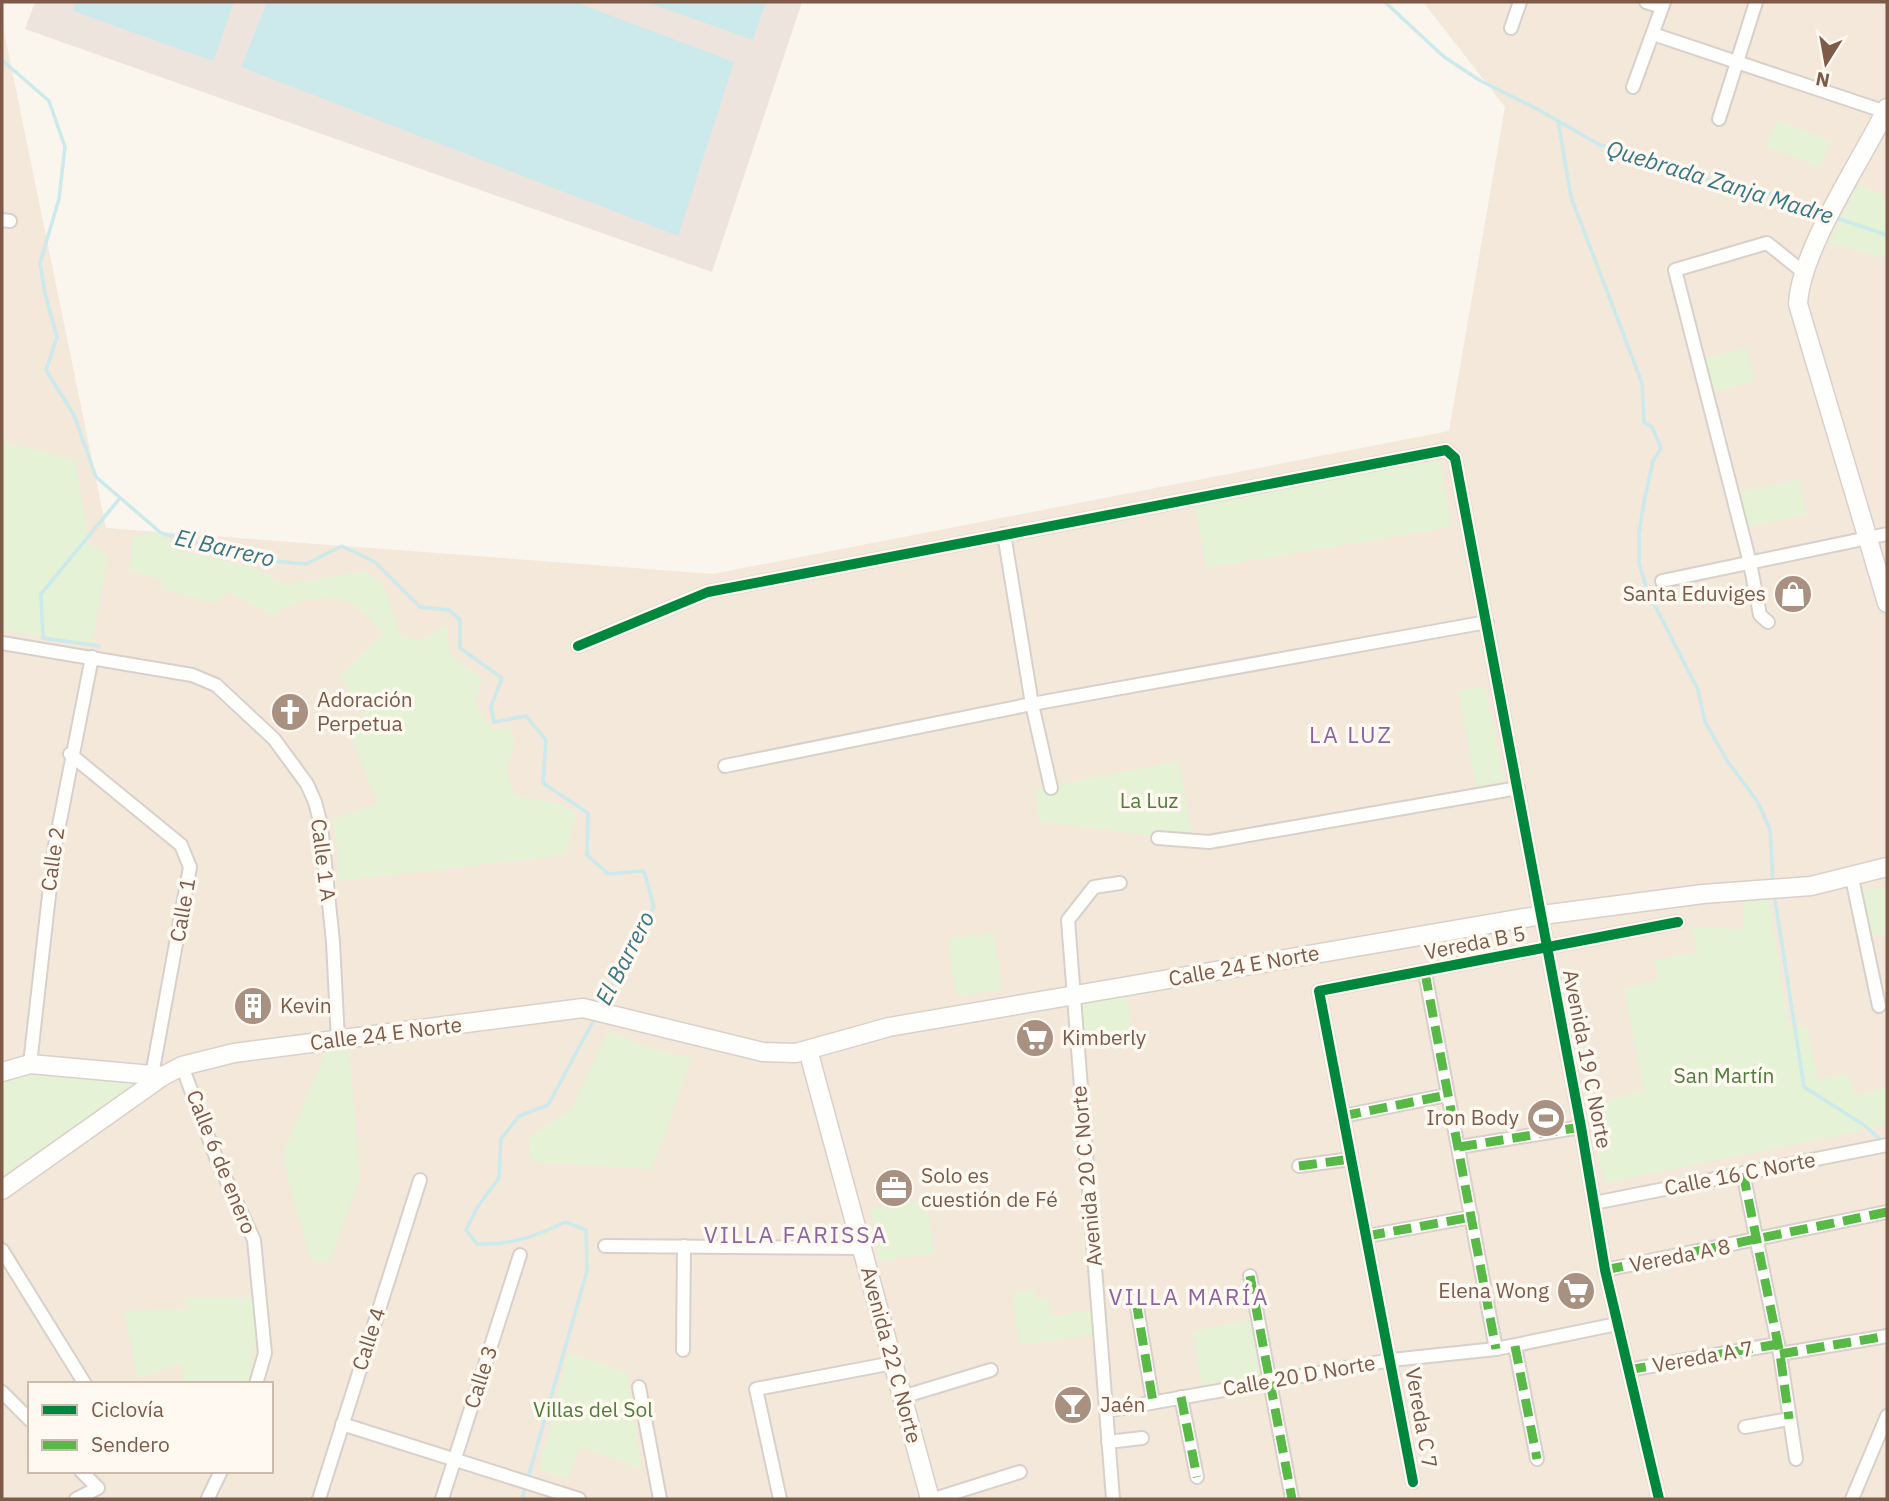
<svg xmlns="http://www.w3.org/2000/svg" width="1889" height="1501" font-family="'IBM Plex Sans',sans-serif">
  <style>
    .residential { fill: #f3e8da; fill-rule: evenodd }
    .industrial { fill: #ede5dd }
    .green { fill: #e6f2d6 }
    .water { fill: #cce9ec }
    .lines { fill: none; stroke-linecap: round; stroke-linejoin: round }
    .stream { stroke: #cce9ec; stroke-width: 3.5 }
    .street-casing { stroke: #d8d0ca; stroke-width: 16 }
    .secondary-casing { stroke: #dad0c9; stroke-width: 21 }
    .street { stroke: #fefefc; stroke-width: 12 }
    .secondary { stroke: #fefefc; stroke-width: 18 }
    .quiet { stroke: #58b947; stroke-width: 9; stroke-dasharray: 18 9; stroke-linecap: butt }
    .cycleway-casing { stroke: #fff9f1; stroke-width: 15 }
    .cycleway { stroke: #00873e; stroke-width: 10 }
    .labels { text-anchor: middle; stroke-width: 7; stroke-linejoin: round; paint-order: stroke }
    .poi-label { font-size: 21px; fill: #7d5b48; stroke: #fff9f1; text-anchor: start }
    .park-label { font-size: 21px; fill: #4f7e3c; stroke: #fff9f1 }
    .street-label { font-size: 21px; fill: #7d5b48; stroke: #fff9f1 }
    .water-label { font-size: 23px; font-style: italic; fill: #397784; stroke: #fff9f1 }
    .neighbourhood-label { font-size: 23px; letter-spacing: 2px; fill: #8c64a0; stroke: #fff9f1 }
  </style>
  <rect width="100%" height="100%" fill="#faf5ed"/>
  <!-- residential -->
  <path class="residential" d="M1423 2H1887V1499H2V22L106 528 713 574 1449 431 1505 107ZM30 1384H271V1471H30Z"/>
  <!-- industrial -->
  <polygon class="industrial" points="35,2 802,2 712,272 25,29"/>
  <!-- green -->
  <g class="green">
    <polygon points="1777,120 1831,141 1820,167 1766,146"/>
    <polygon points="1858,184 1887,196 1887,258 1830,243"/>
    <polygon points="1746,348 1755,381 1712,392 1703,359"/>
    <polygon points="2,442 75,460 90,545 108,555 92,644 2,630"/>
    <polygon points="1440,460 1451,527 1206,568 1194,501"/>
    <polygon points="1799,480 1806,515 1742,528 1735,493"/>
    <path d="M157 532 183 552 252 567 286 584 366 571 382 582 400 634 420 641 447 625 449 653 482 679 475 703 493 731 509 728 515 740 507 769 514 796 558 803 576 814 565 855 338 881V850L332 819 378 804 348 729 365 711 339 676 384 633C375 624 366 613 356 606 333 592 292 598 274 616L229 592 215 603 161 589 163 580 130 571 132 537Z"/>
    <polygon points="1485,686 1504,781 1476,786 1458,691"/>
    <polygon points="1179,761 1192,834 1175,834 1174,839 1039,821 1035,789"/>
    <polygon points="1887,886 1887,934 1868,937 1859,891"/>
    <polygon points="1768,895 1789,1028 1807,1026 1818,1079 1849,1075 1855,1095 1887,1088 1887,1125 1605,1183 1586,1106 1644,1091 1624,989 1658,980 1654,960 1698,952 1691,927 1744,929 1743,899"/>
    <polygon points="994,933 1002,990 956,996 948,939"/>
    <polygon points="1126,995 1132,1032 1085,1037 1081,1000"/>
    <polygon points="608,1031 655,1050 692,1058 652,1169 531,1162 529,1137 570,1110"/>
    <polygon points="349,1047 360,1177 330,1262 311,1261 282,1156 327,1048"/>
    <polygon points="36,1072 143,1080 2,1177 2,1082"/>
    <polygon points="926,1200 934,1253 879,1261 870,1208"/>
    <polygon points="1035,1290 1036,1299 1048,1298 1051,1316 1093,1310 1097,1334 1020,1345 1012,1293"/>
    <polygon points="184,1298 256,1298 256,1337 249,1384 183,1384 182,1363 137,1378 124,1311 187,1309"/>
    <polygon points="1254,1319 1265,1374 1202,1385 1192,1331"/>
    <polygon points="568,1353 627,1373 642,1469 580,1447 568,1479 539,1470"/>
  </g>
  <!-- water -->
  <g class="water">
    <polygon points="77,2 234,2 213,61 73,11"/>
    <polygon points="267,2 575,2 734,62 678,236 241,67"/>
    <polygon points="646,2 766,2 753,40"/>
  </g>
  <g class="lines">
    <!-- stream -->
    <g class="stream">
      <polyline points="1385,2 1443,56 1479,80 1539,110 1598,144 1686,175 1763,191 1822,214"/>
      <polyline points="2,60 49,101 65,147 59,199 40,263 45,294 57,337 46,370 74,415 96,477 161,533 261,560 306,564 342,546 375,562 420,607 449,610 460,620 460,648 502,678 491,707 494,722 526,716 546,740 543,783 588,813 587,855 608,874 644,871 654,907 601,1006"/>
      <polyline points="1558,121 1571,197 1642,383 1644,422 1652,427 1661,448 1653,461 1645,497 1639,533 1639,564 1648,592 1698,690 1705,722 1728,762 1757,801 1770,829 1773,882"/>
      <polyline points="1833,217 1887,235"/>
      <polyline points="99,646 43,638 41,594 120,498"/>
      <polyline points="1774,893 1804,1087 1864,1125 1883,1142"/>
      <path d="M522 1499 587 1271 586 1230 565 1222C535 1237 510 1245 477 1244L466 1230 478 1206 499 1178 501 1139 519 1116 548 1105 596 1016"/>
    </g>
    <defs>
      <g id="street">
        <polyline points="1646,2 1662,7"/>
        <polyline points="1511,28 1520,2"/>
        <polyline points="1653,34 1886,112"/>
        <polyline points="1633,87 1664,2"/>
        <polyline points="1719,119 1756,2"/>
        <polyline points="2,220 10,221"/>
        <polyline points="1004,534 1032,704 1051,788"/>
        <polyline points="1662,581 1887,534"/>
        <polyline points="1768,622 1760,615 1750,563 1675,270 1767,243 1802,271"/>
        <polyline points="2,643 192,675 216,685 274,739 307,784 315,802 321,825 333,942 338,1040"/>
        <polyline points="578,646 708,592 1446,450 1455,458 1581,1127 1605,1270 1659,1499"/>
        <polyline points="70,754 181,845 190,867 152,1075"/>
        <polyline points="725,766 1032,704 1487,622"/>
        <polyline points="1158,838 1209,842 1518,788"/>
        <polyline points="1852,878 1879,1006"/>
        <polyline points="1425,973 1496,1349"/>
        <polyline points="30,1064 54,851 92,657"/>
        <polyline points="182,1066 217,1160 254,1240 265,1353 256,1384"/>
        <polyline points="1343,1116 1447,1095"/>
        <polyline points="1459,1147 1581,1127"/>
        <polyline points="1299,1166 1351,1159"/>
        <polyline points="1743,1173 1780,1354 1796,1459"/>
        <polyline points="1594,1203 1887,1145"/>
        <polyline points="1367,1236 1472,1217"/>
        <polyline points="605,1246 862,1248"/>
        <polyline points="2,1250 85,1384"/>
        <polyline points="1605,1270 1887,1212"/>
        <polyline points="1250,1276 1292,1499"/>
        <polyline points="1136,1301 1153,1402"/>
        <polyline points="1515,1346 1537,1459"/>
        <polyline points="683,1350 684,1246"/>
        <polyline points="1780,1354 1887,1336"/>
        <polyline points="1628,1370 1778,1344"/>
        <polyline points="639,1387 660,1499"/>
        <polyline points="2,1392 30,1420"/>
        <polyline points="902,1397 991,1370"/>
        <polyline points="1181,1397 1197,1477"/>
        <polyline points="1106,1411 1391,1360 1496,1349 1617,1324"/>
        <polyline points="342,1424 579,1499"/>
        <polyline points="1745,1427 1789,1419"/>
        <polyline points="1108,1442 1142,1438"/>
        <polyline points="1413,1482 1319,991 1678,922"/>
        <polyline points="208,1498 221,1471"/>
        <polyline points="76,1499 98,1488 81,1471"/>
        <polyline points="319,1499 420,1180"/>
        <polyline points="442,1499 520,1255"/>
        <polyline points="780,1499 756,1389 893,1363"/>
        <polyline points="934,1499 1020,1472"/>
        <polyline points="1113,1499 1068,920 1094,887 1120,883"/>
        <polyline points="1852,1499 1887,1416"/>
      </g>
      <g id="secondary">
        <path d="M1887 108C1861 162 1801 248 1798 304L1887 603"/>
        <polyline points="808,1050 930,1499"/>
        <polyline points="2,1072 30,1064 163,1076"/>
        <polyline points="2,1190 163,1076 182,1066 234,1053 583,1008 763,1052 796,1053 889,1027 1087,993 1542,915 1703,894 1811,886 1887,867"/>
      </g>
    </defs>
    <!-- street casing -->
    <use href="#street" class="street-casing"/>
    <!-- secondary casing -->
    <use href="#secondary" class="secondary-casing"/>
    <!-- street -->
    <use href="#street" class="street"/>
    <!-- secondary -->
    <use href="#secondary" class="secondary"/>
    <!-- quiet -->
    <g class="quiet">
      <polyline points="1425,973 1496,1349"/>
      <polyline points="1343,1116 1447,1095"/>
      <polyline points="1459,1147 1581,1127"/>
      <polyline points="1299,1166 1351,1159"/>
      <polyline points="1743,1173 1780,1354 1789,1419"/>
      <polyline points="1367,1236 1472,1217"/>
      <polyline points="1605,1270 1887,1212"/>
      <polyline points="1250,1276 1292,1499"/>
      <polyline points="1136,1301 1153,1402"/>
      <polyline points="1515,1346 1537,1459"/>
      <polyline points="1780,1354 1887,1336"/>
      <polyline points="1628,1370 1778,1344"/>
      <polyline points="1181,1397 1197,1477"/>
    </g>
    <defs>
      <g id="cycleway">
        <polyline points="578,646 708,592 1446,450 1455,458 1581,1127 1605,1270 1659,1499"/>
        <polyline points="1413,1482 1319,991 1678,922"/>
      </g>
    </defs>
    <!-- cycleway casing -->
    <use href="#cycleway" class="cycleway-casing"/>
    <!-- cycleway -->
    <use href="#cycleway" class="cycleway"/>
  </g>
  <!-- icons -->
  <defs>
    <symbol id="shop-disc" viewBox="-11 -11 22 22"><circle r="9.5" fill="#a99182" stroke="#fff9f1"/><path d="M-5-2.5h2.3a2.7 3.5 0 0 1 5.4 0H5L5.5 6h-11ZM-1.5-2.5h3a1.5 2.3 0 0 0-3 0Z" fill="#fff"/></symbol>
    <symbol id="church-disc" viewBox="-11 -11 22 22"><circle r="9.5" fill="#a99182" stroke="#fff9f1"/><path d="M-1.2-6h2.4v3.5h3.3v2.4h-3.3V6h-2.4V-.1h-3.3v-2.4h3.3Z" fill="#fff"/></symbol>
    <symbol id="building-disc" viewBox="-11 -11 22 22"><circle r="9.5" fill="#a99182" stroke="#fff9f1"/><path d="M-4-6H4V6H1V3H-1V6H-4ZM-2.5-4.3h1.7v1.8h-1.7ZM.8-4.3h1.7v1.8H.8ZM-2.5-1h1.7V.8h-1.7ZM.8-1h1.7V.8H.8Z" fill="#fff"/></symbol>
    <symbol id="supermarket-disc" viewBox="-11 -11 22 22"><circle r="9.5" fill="#a99182" stroke="#fff9f1"/><path d="M-6-5.5h2.5l.6 2H6L4.5 2H-2.5L-4.4-4H-6ZM-1.5 3.2a1.3 1.3 0 1 0 .1 0ZM3 3.2a1.3 1.3 0 1 0 .1 0Z" fill="#fff"/></symbol>
    <symbol id="stadium-disc" viewBox="-11 -11 22 22"><circle r="9.5" fill="#a99182" stroke="#fff9f1"/><path d="M0-5a6.5 5 0 1 0 0 10a6.5 5 0 1 0 0-10ZM-3.5-1.8h7v3.6h-7Z" fill="#fff"/></symbol>
    <symbol id="office-disc" viewBox="-11 -11 22 22"><circle r="9.5" fill="#a99182" stroke="#fff9f1"/><path d="M-6-3h4V-5.5h4V-3h4V5H-6ZM-1-4.5V-3h2v-1.5ZM-6 0V1H6V0Z" fill="#fff"/></symbol>
    <symbol id="bar-disc" viewBox="-11 -11 22 22"><circle r="9.5" fill="#a99182" stroke="#fff9f1"/><path d="M-6-5H6L.8 .8V4.5H3.5V6h-7V4.5H-.8V.8Z" fill="#fff"/></symbol>
  </defs>
  <g fill-rule="evenodd">
    <use href="#shop-disc" x="1771" y="572" width="44" height="44"/>
    <use href="#church-disc" x="268" y="690" width="44" height="44"/>
    <use href="#building-disc" x="231" y="984" width="44" height="44"/>
    <use href="#supermarket-disc" x="1013" y="1016" width="44" height="44"/>
    <use href="#stadium-disc" x="1524" y="1096" width="44" height="44"/>
    <use href="#office-disc" x="872" y="1166" width="44" height="44"/>
    <use href="#supermarket-disc" x="1554" y="1269" width="44" height="44"/>
    <use href="#bar-disc" x="1051" y="1383" width="44" height="44"/>
  </g>
  <g class="labels">
    <!-- poi labels -->
    <g class="poi-label">
      <text x="1766" y="601" text-anchor="end">Santa Eduviges</text>
      <text x="317" y="707">Adoración<tspan x="317" dy="24">Perpetua</tspan></text>
      <text x="280" y="1013">Kevin</text>
      <text x="1062" y="1045">Kimberly</text>
      <text x="1519" y="1125" text-anchor="end">Iron Body</text>
      <text x="921" y="1183">Solo es<tspan x="921" dy="24">cuestión de Fé</tspan></text>
      <text x="1549" y="1298" text-anchor="end">Elena Wong</text>
      <text x="1100" y="1412">Jaén</text>
    </g>
    <!-- park labels -->
    <g class="park-label">
      <text x="1149" y="808">La Luz</text>
      <text x="1724" y="1083">San Martín</text>
      <text x="593" y="1417">Villas del Sol</text>
    </g>
    <!-- street labels -->
    <g class="street-label">
      <text transform="translate(53 859) rotate(-82)" y="7">Calle 2</text>
      <text transform="translate(323 860) rotate(83)" y="7">Calle 1 A</text>
      <text transform="translate(183 910) rotate(-80)" y="7">Calle 1</text>
      <text transform="translate(1475 943) rotate(-11)" y="7">Vereda B 5</text>
      <text transform="translate(1244 966) rotate(-10)" y="7">Calle 24 E Norte</text>
      <text transform="translate(386 1034) rotate(-7)" y="7">Calle 24 E Norte</text>
      <text transform="translate(1587 1059) rotate(79)" y="7">Avenida 19 C Norte</text>
      <text transform="translate(221 1162) rotate(68)" y="7">Calle 6 de enero</text>
      <text transform="translate(1740 1174) rotate(-11)" y="7">Calle 16 C Norte</text>
      <text transform="translate(1087 1176) rotate(-95)" y="7">Avenida 20 C Norte</text>
      <text transform="translate(1680 1256) rotate(-11)" y="7">Vereda A 8</text>
      <text transform="translate(369 1339) rotate(-72)" y="7">Calle 4</text>
      <text transform="translate(891 1355) rotate(75)" y="7">Avenida 22 C Norte</text>
      <text transform="translate(1703 1357) rotate(-10)" y="7">Vereda A 7</text>
      <text transform="translate(1299 1376) rotate(-10)" y="7">Calle 20 D Norte</text>
      <text transform="translate(481 1377) rotate(-72)" y="7">Calle 3</text>
      <text transform="translate(1421 1418) rotate(80)" y="7">Vereda C 7</text>
    </g>
    <!-- water labels -->
    <g class="water-label">
      <text transform="translate(1720 182) rotate(17)" y="8">Quebrada Zanja Madre</text>
      <text transform="translate(225 548) rotate(13)" y="8">El Barrero</text>
      <text transform="translate(625 958) rotate(-63)" y="8">El Barrero</text>
    </g>
    <!-- neighbourhood labels -->
    <g class="neighbourhood-label">
      <text x="1351" y="743">LA LUZ</text>
      <text x="796" y="1243">VILLA FARISSA</text>
      <text x="1189" y="1305">VILLA MARÍA</text>
    </g>
  </g>
  <!-- border -->
  <rect width="1889" height="1501" fill="none" stroke="#7d5b48" stroke-width="7"/>
  <!-- legend -->
  <rect x="28" y="1382" width="245" height="91" fill="#fff9f1" stroke="#cbbaad" stroke-width="2"/>
  <rect x="42" y="1405" width="35" height="10" fill="#00873e" stroke="#cbbaad" stroke-width="2"/>
  <text x="91" y="1417" font-size="21" fill="#7d5b48">Ciclovía</text>
  <rect x="42" y="1440" width="35" height="10" fill="#58b947" stroke="#cbbaad" stroke-width="2"/>
  <text x="91" y="1452" font-size="21" fill="#7d5b48">Sendero</text>
  <!-- north arrow -->
  <g transform="translate(1826 63) rotate(191)" stroke="#fff9f1" stroke-width="5" paint-order="stroke">
  <path d="M0-5L12 26L0 18L-12 26Z" fill="#7d5b48"/>
  <text y="-10" font-size="19" font-weight="bold" text-anchor="middle" fill="#7d5b48">N</text>
  </g>
</svg>
